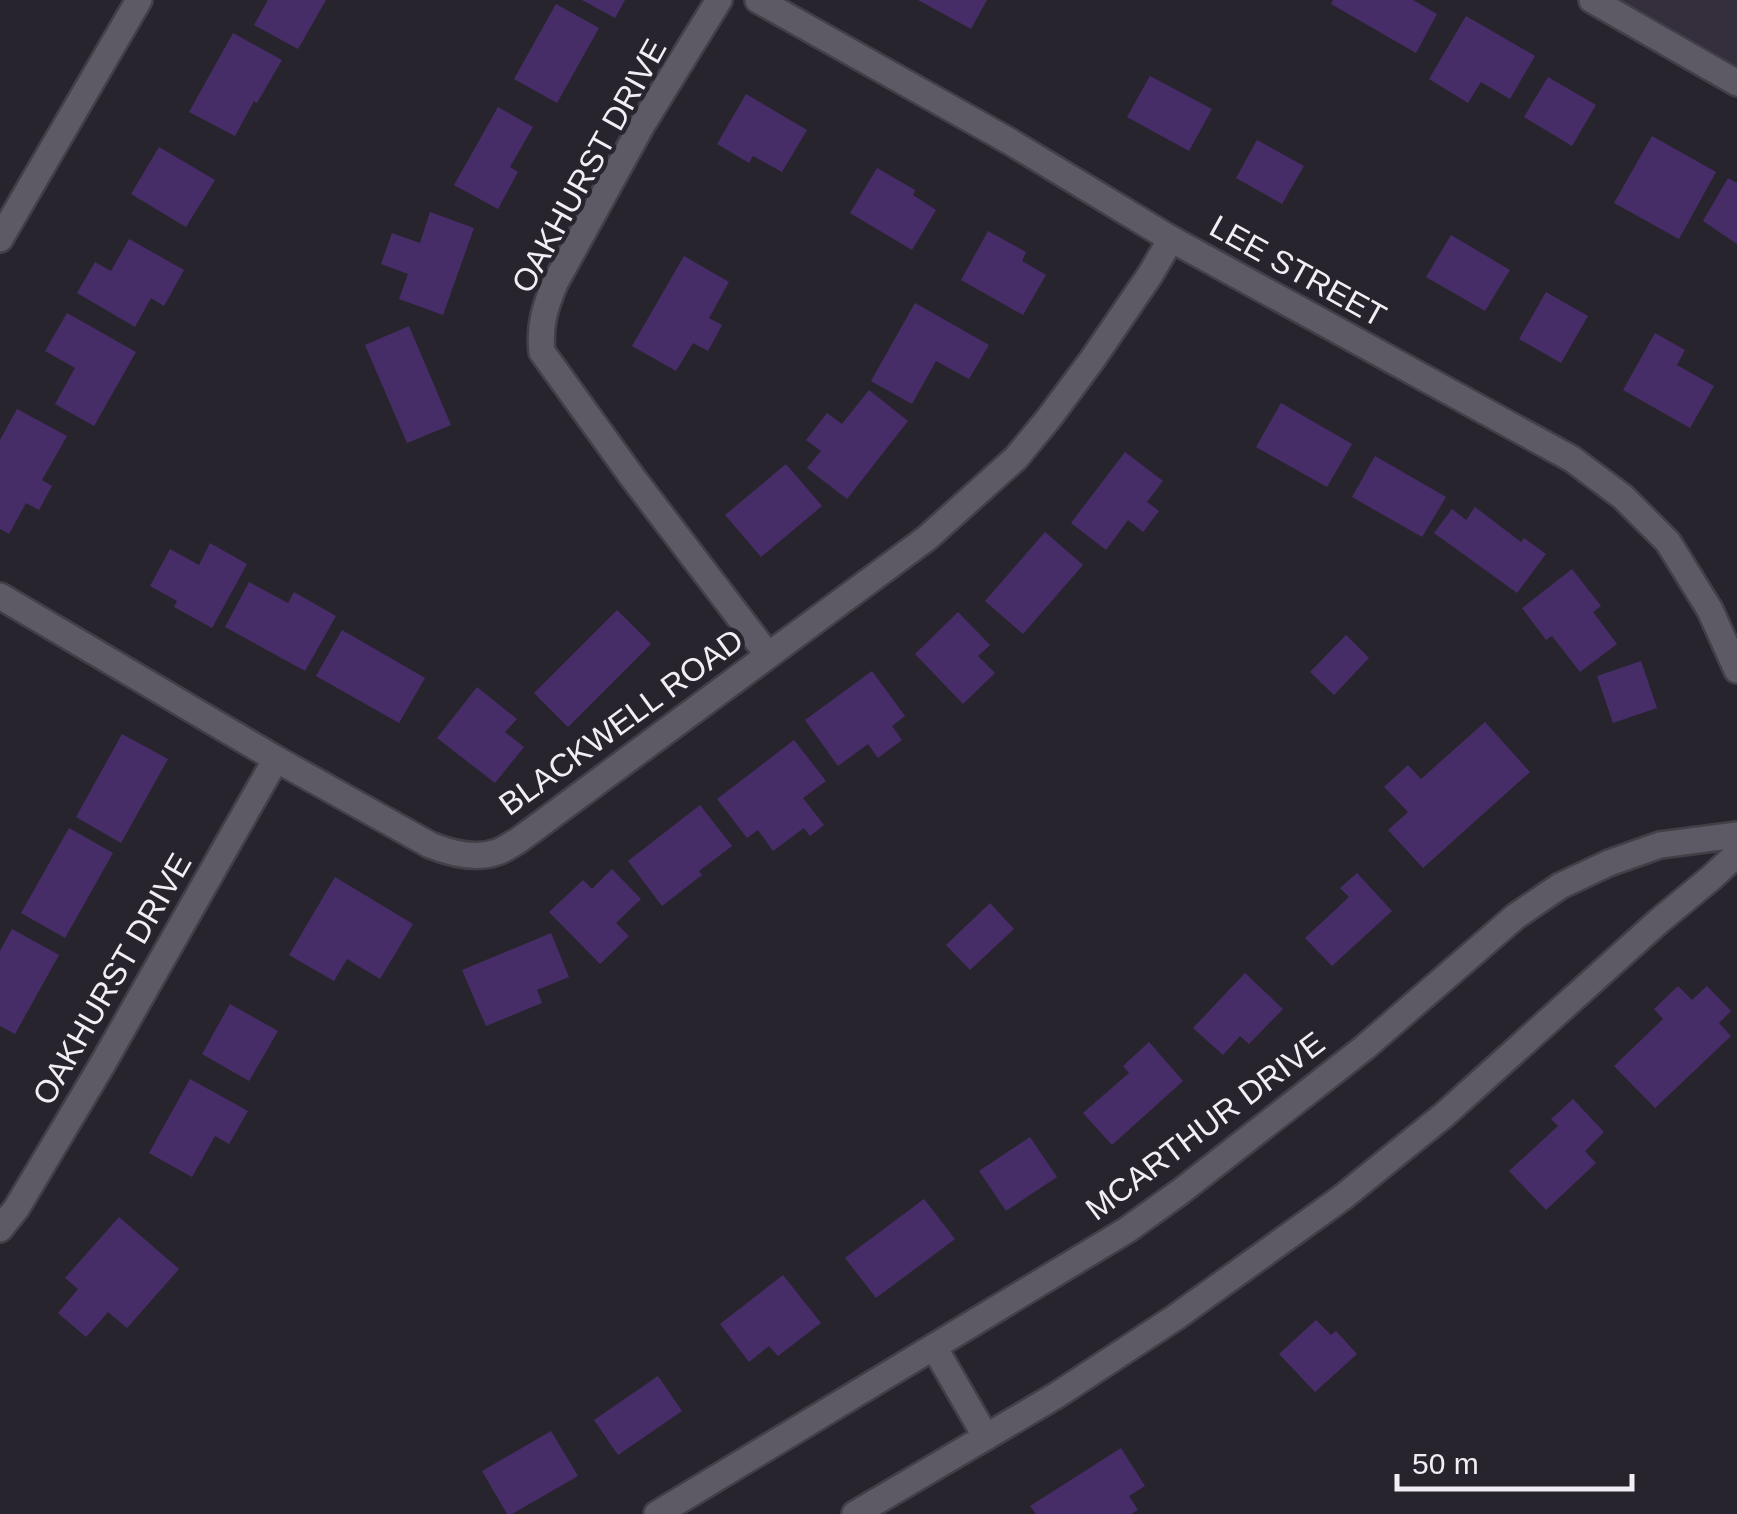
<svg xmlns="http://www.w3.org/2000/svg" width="1737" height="1514" font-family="Arial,sans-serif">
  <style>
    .built { fill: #342e3d }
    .building { fill: #462d67 }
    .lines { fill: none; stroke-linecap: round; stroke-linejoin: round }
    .minor-casing { stroke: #423f47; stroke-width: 30 }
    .minor { stroke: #5e5a65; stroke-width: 25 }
    .labels { text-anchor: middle; stroke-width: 9; stroke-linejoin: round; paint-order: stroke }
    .street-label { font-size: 32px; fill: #f1eef5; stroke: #28242e }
  </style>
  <rect width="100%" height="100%" fill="#28242e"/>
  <!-- built -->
  <polygon class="built" points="1592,0 1737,0 1737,83"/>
  <!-- building -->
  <g class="building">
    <polygon points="268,0 326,0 298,49 254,25"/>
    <polygon points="582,0 625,0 615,18"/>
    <polygon points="918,0 987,0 971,29"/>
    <polygon points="1333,0 1413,0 1437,14 1416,53 1331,4"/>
    <polygon points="556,4 599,28 557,103 514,79"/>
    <polygon points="1466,16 1535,56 1510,99 1481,82 1468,103 1429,79"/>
    <polygon points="233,33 282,60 257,103 254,101 235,136 189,112"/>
    <polygon points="1150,76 1212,109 1189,151 1127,117"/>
    <polygon points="1548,77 1596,105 1572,146 1524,117"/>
    <polygon points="746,94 807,130 782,172 753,156 749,163 717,144"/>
    <polygon points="498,107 533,127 510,167 518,172 498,209 454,185"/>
    <polygon points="1652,136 1716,172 1679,239 1614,203"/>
    <polygon points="1257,140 1304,166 1282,204 1236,178"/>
    <polygon points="159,147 215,180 186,227 131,194"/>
    <polygon points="877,168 915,190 913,195 936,210 912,250 850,213"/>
    <polygon points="1728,178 1737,183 1737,244 1703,221"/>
    <polygon points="430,212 474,228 443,315 399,299 408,274 381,264 392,233 420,243"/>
    <polygon points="988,231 1026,252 1022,261 1046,275 1023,315 961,280"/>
    <polygon points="1451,235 1510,270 1485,311 1426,277"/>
    <polygon points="129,239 184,270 164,306 151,298 135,327 77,293 95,262 111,271"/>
    <polygon points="684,256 729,282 709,318 722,325 708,351 693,343 676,371 632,346"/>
    <polygon points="1546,292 1588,316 1561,363 1519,339"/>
    <polygon points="915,303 989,345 969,379 936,361 912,404 871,381"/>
    <polygon points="67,313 136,352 94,426 55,404 75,368 45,351"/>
    <polygon points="409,326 451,425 407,443 365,345"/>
    <polygon points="1655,333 1685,350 1677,365 1714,386 1690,428 1623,390"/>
    <polygon points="869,390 908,421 847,499 807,468 821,451 806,440 827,413 842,424"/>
    <polygon points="1281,403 1352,444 1327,487 1256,447"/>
    <polygon points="17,409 67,436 42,480 52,486 39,510 26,503 9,534 0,529 0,440"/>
    <polygon points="1125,452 1163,481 1147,502 1159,511 1143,532 1128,520 1106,550 1071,523"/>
    <polygon points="1375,456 1446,497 1422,537 1352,497"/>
    <polygon points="786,464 822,506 761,557 725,515"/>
    <polygon points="1475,507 1521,542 1524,538 1546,554 1517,593 1434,533 1452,509 1466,520"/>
    <polygon points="1045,532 1083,565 1023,634 985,601"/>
    <polygon points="210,543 247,564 212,628 174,607 177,601 150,586 170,549 199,565"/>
    <polygon points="1572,569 1601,606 1593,612 1617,644 1580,672 1552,636 1546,640 1522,608"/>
    <polygon points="249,582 288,603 294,592 336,616 305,671 225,627"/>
    <polygon points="617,610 651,644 568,727 534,693"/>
    <polygon points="958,612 990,645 978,656 995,673 963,704 915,654"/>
    <polygon points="342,630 425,678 399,723 316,676"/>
    <polygon points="1346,635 1369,658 1334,695 1310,672"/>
    <polygon points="1641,661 1657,708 1613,723 1597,676"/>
    <polygon points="872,671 905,716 892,726 902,740 878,758 868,744 838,766 805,720"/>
    <polygon points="477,687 517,719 505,732 524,747 495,783 437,738"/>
    <polygon points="1485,722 1530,772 1423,868 1388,830 1408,812 1384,787 1408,765 1421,779"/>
    <polygon points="122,734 168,759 121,843 76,817"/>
    <polygon points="794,740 826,781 803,798 824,825 810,836 804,828 773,851 758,830 747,838 717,799"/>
    <polygon points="700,805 732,846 699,871 702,875 662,906 628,861"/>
    <polygon points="69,828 113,853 65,938 21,913"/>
    <polygon points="612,869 641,899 616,923 629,936 600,964 549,912 583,880 592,889"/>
    <polygon points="1357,873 1392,911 1332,966 1305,938 1349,897 1340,888"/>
    <polygon points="335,877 413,924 380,979 347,959 334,981 289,955"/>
    <polygon points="990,903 1014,929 970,970 946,945"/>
    <polygon points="12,929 59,955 15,1034 0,1026 0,951"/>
    <polygon points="551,933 569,977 537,990 542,1003 486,1026 462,970"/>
    <polygon points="1245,973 1283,1009 1249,1044 1240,1036 1223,1055 1193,1028"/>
    <polygon points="1678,986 1692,1000 1707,986 1731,1011 1719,1023 1731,1036 1655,1108 1614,1066 1663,1019 1654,1009"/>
    <polygon points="230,1004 278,1031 249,1081 202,1054"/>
    <polygon points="1149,1042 1183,1081 1112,1145 1083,1113 1129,1073 1123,1066"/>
    <polygon points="190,1079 248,1111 229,1144 215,1136 192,1177 149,1153"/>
    <polygon points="1573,1099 1604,1132 1585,1151 1596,1163 1546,1210 1509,1171 1558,1126 1551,1119"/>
    <polygon points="1030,1137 1057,1177 1006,1211 979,1171"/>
    <polygon points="924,1199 955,1239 876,1298 845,1258"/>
    <polygon points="119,1217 179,1269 127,1328 108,1312 86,1337 58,1313 78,1289 65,1278"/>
    <polygon points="783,1275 821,1323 778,1356 769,1346 749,1362 720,1324"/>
    <polygon points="1316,1320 1331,1335 1336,1331 1357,1354 1315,1392 1279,1354"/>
    <polygon points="658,1376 682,1411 618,1455 594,1420"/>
    <polygon points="551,1431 578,1476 512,1514 507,1514 482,1471"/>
    <polygon points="1121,1448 1145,1486 1129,1496 1138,1510 1131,1514 1036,1514 1030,1506"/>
  </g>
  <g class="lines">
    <defs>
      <g id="minor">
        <path d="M719 0 642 125 555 283C545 307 539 326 542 352L633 478 768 655"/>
        <polyline points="758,0 1009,141 1171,239 1572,459 1623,497 1668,542 1710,610 1737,670"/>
        <polyline points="1592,0 1737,83"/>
        <polyline points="0,239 139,0"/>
        <path d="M0 596 276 759 430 845C450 853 475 860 497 852 504 850 512 844 519 840L927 538 1016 458 1049 418 1092 360 1150 275 1171 239"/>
        <polyline points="0,1229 16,1209 102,1065 276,759"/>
        <polyline points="934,1347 986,1437"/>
        <polyline points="657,1514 1127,1230 1180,1192 1364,1048 1516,916 1560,886 1609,863 1660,845 1737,835"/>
        <polyline points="855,1514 1057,1395 1176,1317 1343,1197 1444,1115 1659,921 1711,878 1737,854"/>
      </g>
    </defs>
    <!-- minor casing -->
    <use href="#minor" class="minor-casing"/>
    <!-- minor -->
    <use href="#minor" class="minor"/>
  </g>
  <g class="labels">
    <!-- street labels -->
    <g class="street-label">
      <text transform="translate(589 166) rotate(-61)" y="11">OAKHURST DRIVE</text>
      <text transform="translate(1298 271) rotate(29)" y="11">LEE STREET</text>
      <text transform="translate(621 722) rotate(-36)" y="11">BLACKWELL ROAD</text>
      <text transform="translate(112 979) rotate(-60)" y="11">OAKHURST DRIVE</text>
      <text transform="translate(1205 1126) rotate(-37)" y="11">MCARTHUR DRIVE</text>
    </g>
  </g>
  <!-- scale -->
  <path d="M1397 1474v15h235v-15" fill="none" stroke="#f1eef5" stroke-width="5"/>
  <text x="1412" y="1474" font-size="30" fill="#f1eef5" stroke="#28242e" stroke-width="8" paint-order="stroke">50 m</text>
</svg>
